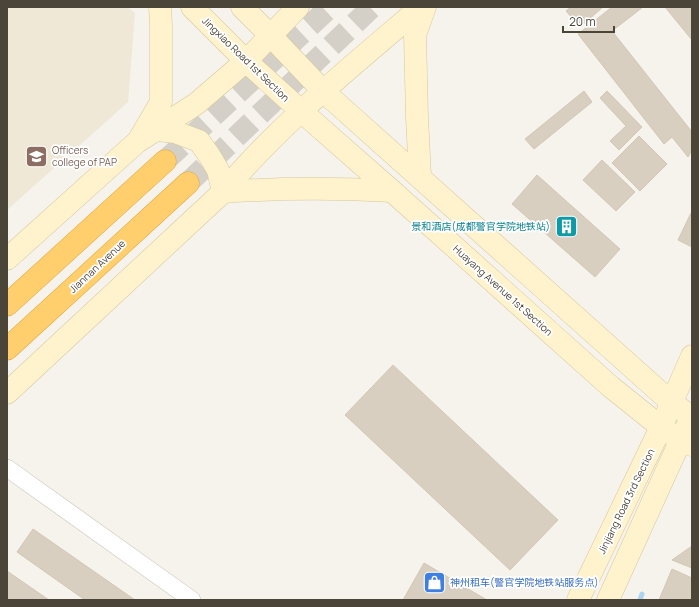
<svg xmlns="http://www.w3.org/2000/svg" width="699" height="607" font-family="Manrope,'Noto Sans SC',sans-serif">
  <style>
    .education { fill: #efe8d6 }
    .lines { fill: none; stroke-linecap: round; stroke-linejoin: round }
    .stream { stroke: #a9d4f2; stroke-width: 5 }
    .building { fill: #d8cfc1; stroke: #d3c7b4 }
    .highway-tunnel { stroke: #d4d0c8; stroke-width: 22; stroke-dasharray: 22 11; stroke-linecap: butt }
    .street-casing { stroke: #c2bbae; stroke-width: 18 }
    .secondary-casing { stroke: #d6c79b; stroke-width: 23 }
    .highway-casing { stroke: #e0a43c; stroke-width: 23 }
    .street { stroke: #fff; stroke-width: 17 }
    .secondary { stroke: #fff3cd; stroke-width: 22 }
    .highway { stroke: #ffcf6e; stroke-width: 22 }
    .labels { text-anchor: middle; stroke-width: 3.5; stroke-linejoin: round; paint-order: stroke }
    .street-label { font-size: 10px; fill: #4b4439; stroke: #fff }
    .education-label { font-size: 10px; fill: #785e54; stroke: #fff; text-anchor: start }
    .culture-label { font-size: 10px; fill: #0d838f; stroke: #fff; text-anchor: end }
    .shop-label { font-size: 10px; fill: #366cbe; stroke: #fff; text-anchor: start }
  </style>
  <rect width="100%" height="100%" fill="#f6f3ec"/>
  <!-- education -->
  <polygon class="education" points="7,7 128,7 135,13 128,102 7,210"/>
  <g class="lines">
    <!-- stream -->
    <polyline class="stream" points="640,600 642,594"/>
  </g>
  <!-- building -->
  <g class="building">
    <polygon points="571,7 603,7 580,27 566,11"/>
    <polygon points="612,7 643,7 612,31 692,132 692,150 688,157 672,137 664,144 578,34"/>
    <polygon points="665,7 692,7 692,40"/>
    <polygon points="584,91 592,102 534,149 525,139"/>
    <polygon points="607,91 642,127 619,150 610,141 626,126 600,98"/>
    <polygon points="639,136 667,164 640,191 612,163"/>
    <polygon points="602,160 635,192 616,211 583,180"/>
    <polygon points="537,175 620,249 595,277 512,204"/>
    <polygon points="691,213 692,214 692,247 678,240"/>
    <polygon points="393,365 558,520 510,570 345,415"/>
    <polygon points="33,529 135,600 85,600 17,552"/>
    <polygon points="692,546 692,568 672,560"/>
    <polygon points="424,563 487,600 403,600"/>
    <polygon points="672,569 692,578 692,600 659,600"/>
    <polygon points="7,571 49,600 7,600"/>
  </g>
  <g class="lines">
    <!-- highway-tunnel -->
    <g class="highway-tunnel">
      <polyline points="165,161 330,7"/>
      <polyline points="188,183 372,7"/>
    </g>
    <defs>
      <polyline id="street" points="7,468 192,600"/>
      <g id="secondary">
        <polyline points="192,7 246,61 301,111 392,191 611,387 661,427 680,440 692,445"/>
        <polyline points="242,7 271,36 323,91 672,403 692,417"/>
        <path d="M157 130 175 132 199 141 209 155 218 170 223 192C279 188 336 188 392 191"/>
        <polyline points="140,138 161,102 161,26 160,7"/>
        <polyline points="420,177 417,117 415,35 425,7"/>
        <polyline points="7,259 137,142 196,104 246,61 298,7"/>
        <path d="M7 393 223 192C281 123 352 66 421 7"/>
        <polyline points="578,600 661,427 692,356"/>
        <polyline points="608,600 687,426"/>
      </g>
      <g id="highway">
        <polyline points="7,305 165,161"/>
        <polyline points="7,349 188,183"/>
      </g>
    </defs>
    <!-- street casing -->
    <use href="#street" class="street-casing"/>
    <!-- secondary casing -->
    <use href="#secondary" class="secondary-casing"/>
    <!-- highway casing -->
    <use href="#highway" class="highway-casing"/>
    <!-- street -->
    <use href="#street" class="street"/>
    <!-- secondary -->
    <use href="#secondary" class="secondary"/>
    <!-- highway -->
    <use href="#highway" class="highway"/>
  </g>
  <!-- icons -->
  <defs>
    <symbol id="university-square" viewBox="-11 -11 22 22"><rect x="-9" y="-9" width="18" height="18" rx="4" fill="#8d6e63" stroke="#fff"/><path d="M0-5L7-2L0 1L-7-2ZM-4 1L0 2.5L4 1V4Q0 6-4 4Z" fill="#fff"/></symbol>
    <symbol id="building-square" viewBox="-11 -11 22 22"><rect x="-9" y="-9" width="18" height="18" rx="4" fill="#0f9aa8" stroke="#fff"/><path d="M-4-6H4V6H1V3H-1V6H-4ZM-2.5-4.3h1.7v1.8h-1.7ZM.8-4.3h1.7v1.8H.8ZM-2.5-1h1.7V.8h-1.7ZM.8-1h1.7V.8H.8Z" fill="#fff"/></symbol>
    <symbol id="shop-square" viewBox="-11 -11 22 22"><rect x="-9" y="-9" width="18" height="18" rx="4" fill="#3f7fe0" stroke="#fff"/><path d="M-5-2.5h2.3a2.7 3.5 0 0 1 5.4 0H5L5.5 6h-11ZM-1.5-2.5h3a1.5 2.3 0 0 0-3 0Z" fill="#fff"/></symbol>
  </defs>
  <g fill-rule="evenodd">
    <use href="#university-square" x="24" y="144" width="25" height="25"/>
    <use href="#building-square" x="554" y="214" width="25" height="25"/>
    <use href="#shop-square" x="422" y="570" width="25" height="25"/>
  </g>
  <g class="labels">
    <!-- street labels -->
    <g class="street-label">
      <text transform="translate(246 59) rotate(44)" y="4">Jingxiao Road 1st Section</text>
      <text transform="translate(97 266) rotate(-43)" y="4">Jiannan Avenue</text>
      <text transform="translate(503 290) rotate(42)" y="4">Huayang Avenue 1st Section</text>
      <text transform="translate(626 501) rotate(-64)" y="4">Jinjiang Road 3rd Section</text>
    </g>
    <!-- education labels -->
    <g class="education-label">
      <text x="52" y="154">Officers<tspan x="52" dy="12">college of PAP</tspan></text>
    </g>
    <!-- culture labels -->
    <g class="culture-label">
      <text x="550" y="230">景和酒店(成都警官学院地铁站)</text>
    </g>
    <!-- shop labels -->
    <g class="shop-label">
      <text x="450" y="586">神州租车(警官学院地铁站服务点)</text>
    </g>
  </g>
  <!-- border -->
  <rect width="699" height="607" fill="none" stroke="#4b4439" stroke-width="16"/>
  <!-- scale -->
  <path d="M563 26v6h51v-6" fill="none" stroke="#4b4439" stroke-width="2"/>
  <text x="569" y="26" font-size="12" fill="#4b4439" stroke="#ffffff" stroke-width="3" paint-order="stroke">20 m</text>
</svg>
